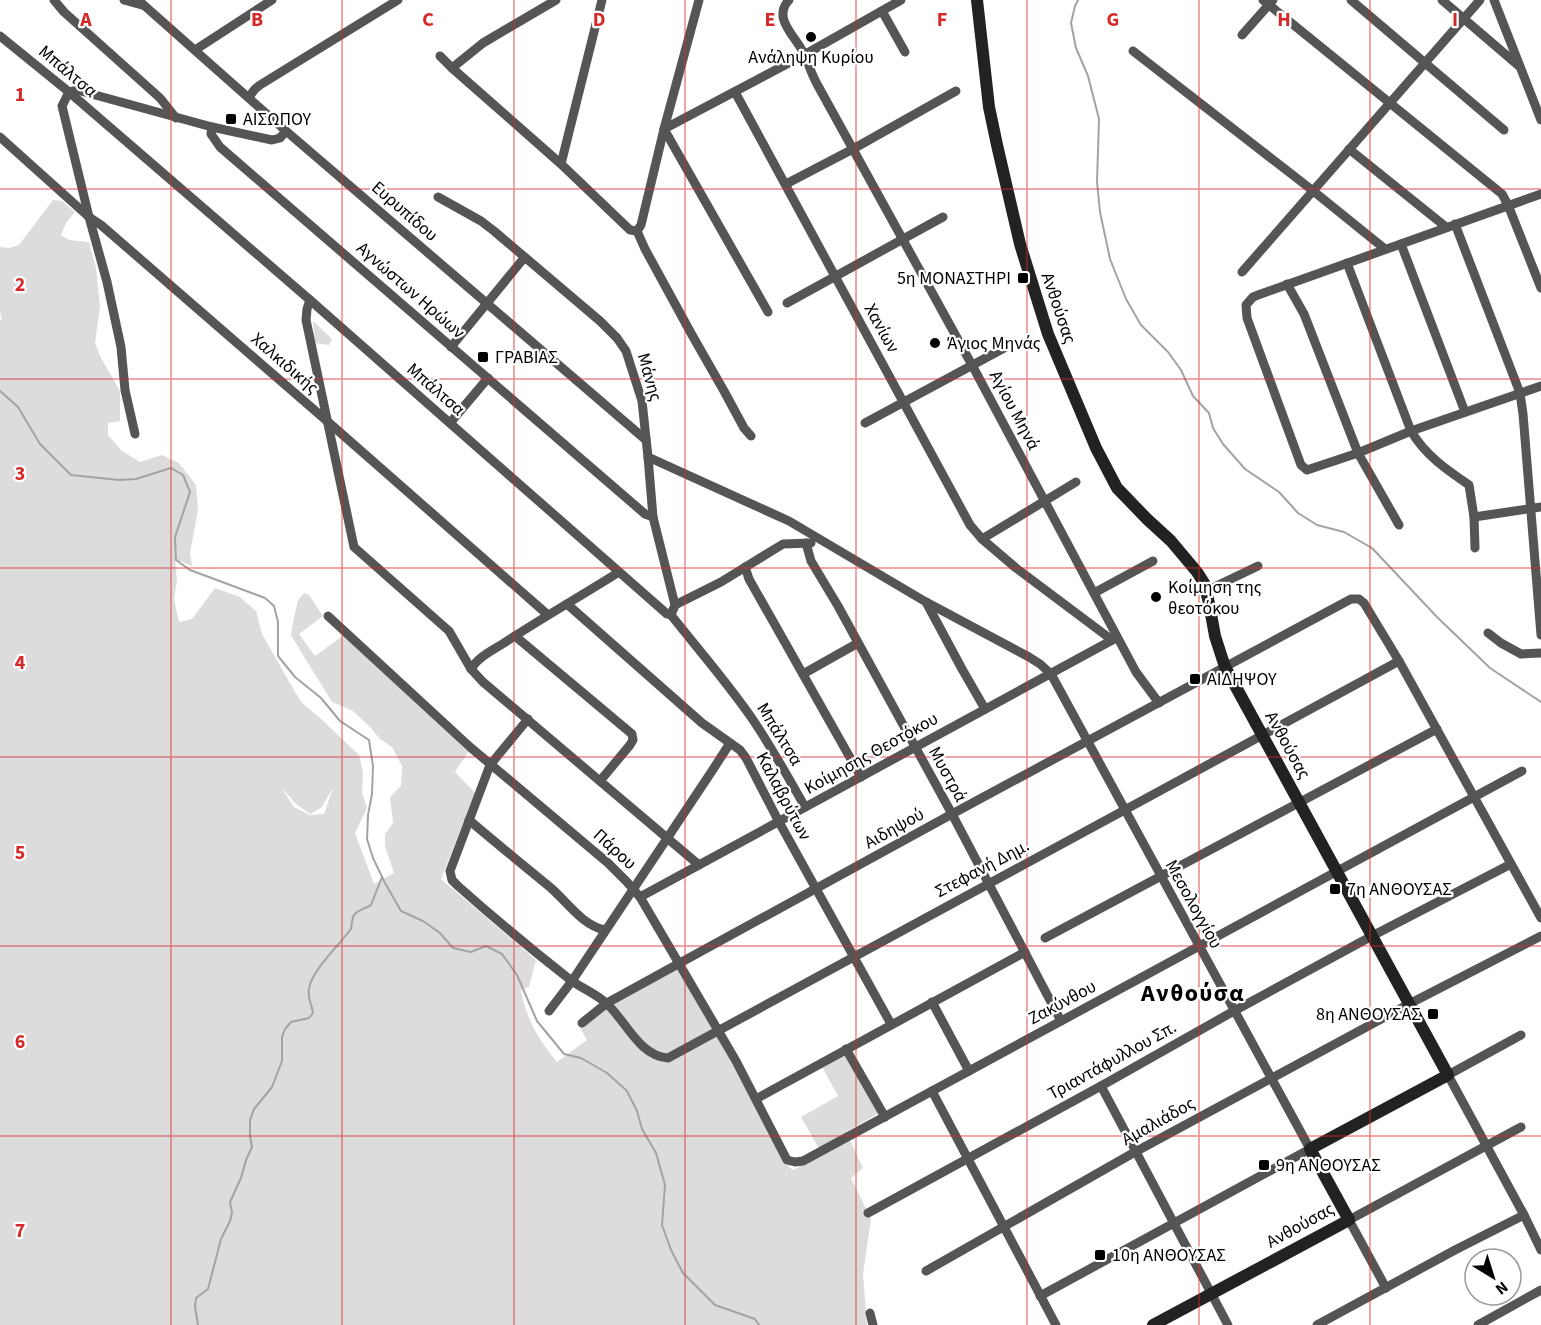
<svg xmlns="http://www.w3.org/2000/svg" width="1541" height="1325" font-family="'Source Sans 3',sans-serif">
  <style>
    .green { fill: #dcdcdc; fill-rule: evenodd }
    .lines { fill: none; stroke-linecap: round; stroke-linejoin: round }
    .stream { stroke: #a3a3a3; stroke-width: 2 }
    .street { stroke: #555; stroke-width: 9 }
    .secondary { stroke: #222; stroke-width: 12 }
    .grid { fill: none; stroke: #d62828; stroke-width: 1.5; stroke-opacity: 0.55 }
    .poi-dot { fill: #000; stroke: #fff; stroke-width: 2 }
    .labels { text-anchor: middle; stroke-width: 4.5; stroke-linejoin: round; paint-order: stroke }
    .poi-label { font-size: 18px; fill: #000; stroke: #fff; text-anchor: start }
    .street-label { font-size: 18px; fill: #000; stroke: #fff }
    .district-label { font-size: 24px; font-weight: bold; letter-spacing: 1.5px; fill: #000; stroke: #fff }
    .grid-label { font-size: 20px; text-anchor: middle; font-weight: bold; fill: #d62828; stroke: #fff; stroke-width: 4.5; stroke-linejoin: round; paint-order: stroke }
  </style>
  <rect width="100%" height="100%" fill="#fff"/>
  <!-- green -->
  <g class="green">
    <path d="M53 200 62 201 75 212 66 223 61 235 69 240 89 242 96 268 100 306 95 343 101 358 120 391V421L108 423V435L122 451 140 462 162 455 179 463 196 485 198 510 190 553 192 566 175 559 177 581 174 599 179 622 192 619 215 588 240 597 256 611 262 634 295 692 303 704 320 718 359 755 363 772 362 792 367 808 355 833 374 884 394 873 385 846V834L393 823 390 797 401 786 402 766 392 747 380 739 370 727 353 711 332 702 300 650 291 635 293 622 298 600 304 593 309 595 323 616 299 634 315 656 344 635 468 752 455 772 475 793 441 879 536 960 529 987 521 990C525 1017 540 1042 557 1062L587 1040 580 1028 605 1009 677 969 736 1065 789 1167 793 1170 822 1154 801 1117 838 1096 821 1065 844 1051 879 1113 846 1132 863 1168 851 1178 871 1219 863 1274 867 1325H0V320L2 319 0 312V247L9 248 19 245ZM281 787 296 804 310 814 321 808 333 788 324 814 310 815 294 807Z"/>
    <polygon points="313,321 332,339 329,345 315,343"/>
  </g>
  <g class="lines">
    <!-- stream -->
    <g class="stream">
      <polyline points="1078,0 1075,6 1071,23 1076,48 1088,76 1099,119 1097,182 1100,212 1110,259 1126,299 1141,325 1168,352 1181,370 1193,396 1209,413 1213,428 1223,444 1245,469 1279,492 1298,513 1317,525 1344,532 1372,548 1437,617 1490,668 1541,702"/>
      <polyline points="0,391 18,407 40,444 71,475 119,480 136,479 171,468 183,475 190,492 175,537 176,560 190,570 265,598 274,606 278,622 278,656 295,677 321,698 340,721 369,740 373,766 372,794 368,815 367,839 373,858 385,883 401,911 423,921 440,933 453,948 471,952 486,946 502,954 517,975 537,1021 564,1054 581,1058 607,1073 627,1091 637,1111 642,1129 656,1153 665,1185 662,1225 671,1250 683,1273 715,1305 755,1319 759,1325"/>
      <path d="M198 1325 195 1307 196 1298 208 1289 221 1239 230 1221 232 1213 230 1202 241 1178 246 1160 252 1147 250 1136V1120L254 1109 272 1087 282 1061V1037L285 1029 291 1022 309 1018 313 1013C312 1004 307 998 309 989 311 971 340 944 351 929 353 910 354 914 371 905L382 877"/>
    </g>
    <!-- street -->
    <g class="street">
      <polyline points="54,0 64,12 160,98 176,118"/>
      <polyline points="124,0 142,5"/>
      <polyline points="138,0 286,131 646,440"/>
      <path d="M789 0C772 18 795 36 803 52 808 62 811 73 817 84L972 365 1136 672 1159 703"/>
      <polyline points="1263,0 1502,194 1508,205 1541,288"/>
      <polyline points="1351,0 1504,130"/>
      <polyline points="1442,0 1519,66"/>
      <polyline points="1494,0 1541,120"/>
      <polyline points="882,11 905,52"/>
      <polyline points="1242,35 1273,0"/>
      <path d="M0 36 69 92 310 300 667 614 671 615C698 649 726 681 751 717 771 746 788 777 805 807"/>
      <polyline points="195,50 272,0"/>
      <polyline points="1133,51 1312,190 1385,249"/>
      <polyline points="440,56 452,68 561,164 630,230 637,231 645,249 692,335 724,391 744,428 751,436"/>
      <polyline points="452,68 483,43 556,0"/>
      <polyline points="735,92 970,525 982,539 1016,568 1112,640"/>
      <polyline points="249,97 255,89 260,85 398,0"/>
      <polyline points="212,127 211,134 220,147 645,514 653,517"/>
      <polyline points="0,137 89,217 101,225 327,421 548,615"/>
      <polyline points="1349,149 1446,227"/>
      <polyline points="561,164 602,0"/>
      <polyline points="786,184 853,149 956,91"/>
      <polyline points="1541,194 1258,295 1253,297 1246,305 1247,318 1301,465 1307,470 1358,453 1411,431 1541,386"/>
      <polyline points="438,197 481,221 494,231 600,321 617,338 626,351 642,401 648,457 653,517 675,605 671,615"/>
      <polyline points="1455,224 1520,393 1523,414 1541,635"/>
      <polyline points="637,231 641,225 664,129 699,0"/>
      <polyline points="1401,244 1465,412"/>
      <path d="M1347 263 1411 431C1425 455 1447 470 1469 485L1474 517 1475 548"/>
      <polyline points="1242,272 1480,0"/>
      <polyline points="1287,284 1304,314 1358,453 1399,525"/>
      <polyline points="310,300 307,309 306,320 354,547 449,631 471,669 483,682 699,865"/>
      <polyline points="787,303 943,217"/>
      <polyline points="768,312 664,129 804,55 901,0"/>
      <polyline points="451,347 524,258"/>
      <polyline points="450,423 488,378"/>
      <polyline points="865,423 1006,347"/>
      <polyline points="135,434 125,390 121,347 107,282 89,217 62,106 69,92 77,90 212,127 272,140 280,138 286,131"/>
      <polyline points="648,457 789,521 926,602 1029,657 1040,664 1051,674 1310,1149 1040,1296"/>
      <polyline points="1474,517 1541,507"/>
      <polyline points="982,539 1076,482"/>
      <polyline points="806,543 811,561 838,606 952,814 1061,1021"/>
      <polyline points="745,567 749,579 861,777"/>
      <polyline points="1206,591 1258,566"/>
      <polyline points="1094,593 1153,561"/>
      <polyline points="926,602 962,669 985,709"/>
      <polyline points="567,604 702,723 740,750 746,758 779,822 891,1024"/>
      <polyline points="675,605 721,582 783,544 811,543"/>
      <polyline points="328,616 470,747 608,863 627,882 640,897 736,1061 787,1160 795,1162 803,1161 1522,771"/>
      <polyline points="1488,633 1501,643 1521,654 1541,653"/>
      <polyline points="515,636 632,734 633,740 630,745 600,781"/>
      <path d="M471 669C478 657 493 650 504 643 542 618 581 596 619 572"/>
      <polyline points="803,674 858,643"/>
      <path d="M528 719 490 765 450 871 452 880 458 886C494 918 531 949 568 978 580 988 596 993 607 1004 626 1021 639 1056 668 1058L1399 661"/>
      <path d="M469 820C496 843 523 865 551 888 567 902 583 926 605 930"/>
      <polyline points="640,897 1116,638"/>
      <polyline points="1045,938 1437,729"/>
      <polyline points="932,1002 969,1071"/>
      <polyline points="549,1011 572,981 712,771 730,743"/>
      <polyline points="582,1023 607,1003 678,964 952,814 1351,599 1359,599 1364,603 1399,661 1541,918"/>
      <polyline points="1521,1035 1448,1075 1524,1215 1541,1250"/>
      <polyline points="846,1049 885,1117"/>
      <polyline points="1101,1086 1228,1325"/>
      <polyline points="932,1091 1056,1325"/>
      <polyline points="756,1099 1025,952"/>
      <polyline points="868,1213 1101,1086 1234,1011 1372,936 1511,864"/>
      <polyline points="926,1271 1135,1152 1409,1004 1541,936"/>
      <polyline points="1386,1288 1349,1220 1521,1127"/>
      <polyline points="870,1313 873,1325"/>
      <polyline points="1317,1325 1455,1250 1524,1215"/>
      <polyline points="1478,1325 1541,1290"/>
    </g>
    <!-- secondary -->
    <polyline class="secondary" points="977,0 989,107 997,145 1020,244 1048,334 1096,448 1117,488 1147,519 1171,541 1197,572 1204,583 1209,603 1215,636 1225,667 1448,1075 1310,1149 1349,1220 1153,1325"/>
  </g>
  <!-- grid -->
  <path class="grid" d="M171 0V1325M342 0V1325M514 0V1325M685 0V1325M856 0V1325M1027 0V1325M1199 0V1325M1370 0V1325M0 189H1541M0 379H1541M0 568H1541M0 757H1541M0 946H1541M0 1136H1541"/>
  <!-- markers -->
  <g class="poi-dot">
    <circle cx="811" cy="37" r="6"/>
    <rect x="225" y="113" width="12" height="12" rx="3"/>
    <rect x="1017" y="272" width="12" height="12" rx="3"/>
    <circle cx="935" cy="343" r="6"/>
    <rect x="477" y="351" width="12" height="12" rx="3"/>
    <circle cx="1156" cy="597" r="6"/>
    <rect x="1189" y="673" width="12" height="12" rx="3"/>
    <rect x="1329" y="883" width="12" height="12" rx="3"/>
    <rect x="1427" y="1008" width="12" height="12" rx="3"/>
    <rect x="1258" y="1159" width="12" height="12" rx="3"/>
    <rect x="1094" y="1249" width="12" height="12" rx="3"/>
  </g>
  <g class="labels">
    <!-- poi labels -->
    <g class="poi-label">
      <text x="811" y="63" text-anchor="middle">Ανάληψη Κυρίου</text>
      <text x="243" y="125">ΑΙΣΩΠΟΥ</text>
      <text x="1011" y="284" text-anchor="end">5η ΜΟΝΑΣΤΗΡΙ</text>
      <text x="947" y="349">Άγιος Μηνάς</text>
      <text x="495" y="363">ΓΡΑΒΙΑΣ</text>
      <text x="1168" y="593">Κοίμηση της<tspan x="1168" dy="21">θεοτόκου</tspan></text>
      <text x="1207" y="685">ΑΙΔΗΨΟΥ</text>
      <text x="1347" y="895">7η ΑΝΘΟΥΣΑΣ</text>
      <text x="1421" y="1020" text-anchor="end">8η ΑΝΘΟΥΣΑΣ</text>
      <text x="1276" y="1171">9η ΑΝΘΟΥΣΑΣ</text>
      <text x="1112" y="1261">10η ΑΝΘΟΥΣΑΣ</text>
    </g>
    <!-- street labels -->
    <g class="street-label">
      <text transform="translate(68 71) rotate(40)" y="6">Μπάλτσα</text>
      <text transform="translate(405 211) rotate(41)" y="6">Ευρυπίδου</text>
      <text transform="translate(411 290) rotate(41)" y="6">Αγνώστων Ηρώων</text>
      <text transform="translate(1059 308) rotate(71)" y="6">Ανθούσας</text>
      <text transform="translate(882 328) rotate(61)" y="6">Χανίων</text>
      <text transform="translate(285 363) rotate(41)" y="6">Χαλκιδικής</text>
      <text transform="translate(650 377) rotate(74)" y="6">Μάνης</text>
      <text transform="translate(436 389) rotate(41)" y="6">Μπάλτσα</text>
      <text transform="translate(1015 410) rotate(62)" y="6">Αγίου Μηνά</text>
      <text transform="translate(780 734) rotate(58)" y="6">Μπάλτσα</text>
      <text transform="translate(1288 745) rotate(61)" y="6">Ανθούσας</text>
      <text transform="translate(871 753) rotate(-29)" y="6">Κοίμησης Θεοτόκου</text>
      <text transform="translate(948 774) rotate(61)" y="6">Μυστρά</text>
      <text transform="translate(784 796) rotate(62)" y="6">Καλαβρύτων</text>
      <text transform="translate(894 828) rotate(-29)" y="6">Αιδηψού</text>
      <text transform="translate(615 849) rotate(42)" y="6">Πάρου</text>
      <text transform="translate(982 868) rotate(-28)" y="6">Στεφανή Δημ.</text>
      <text transform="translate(1194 904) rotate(61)" y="6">Μεσολογγίου</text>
      <text transform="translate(1062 1002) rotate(-28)" y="6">Ζακύνθου</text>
      <text transform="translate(1112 1060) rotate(-29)" y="6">Τριαντάφυλλου Σπ.</text>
      <text transform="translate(1158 1121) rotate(-29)" y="6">Αμαλιάδος</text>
      <text transform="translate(1300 1225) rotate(-29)" y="6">Ανθούσας</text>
    </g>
    <!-- district labels -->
    <g class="district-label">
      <text x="1193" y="1001">Ανθούσα</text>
    </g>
  </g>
  <g class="grid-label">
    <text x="86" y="26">A</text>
    <text x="257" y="26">B</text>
    <text x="428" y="26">C</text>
    <text x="599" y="26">D</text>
    <text x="770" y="26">E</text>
    <text x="942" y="26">F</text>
    <text x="1113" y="26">G</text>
    <text x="1284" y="26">H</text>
    <text x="1455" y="26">I</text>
    <text x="20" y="101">1</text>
    <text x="20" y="291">2</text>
    <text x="20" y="480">3</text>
    <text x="20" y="669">4</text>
    <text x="20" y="859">5</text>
    <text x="20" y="1048">6</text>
    <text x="20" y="1237">7</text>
  </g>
  <!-- north arrow -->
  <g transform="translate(1493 1277) rotate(142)"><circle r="28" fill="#ffffff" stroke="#999999" stroke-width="1.5"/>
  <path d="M0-4.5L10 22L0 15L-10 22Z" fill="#000000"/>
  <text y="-9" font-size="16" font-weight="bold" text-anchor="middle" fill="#000000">N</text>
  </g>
</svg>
